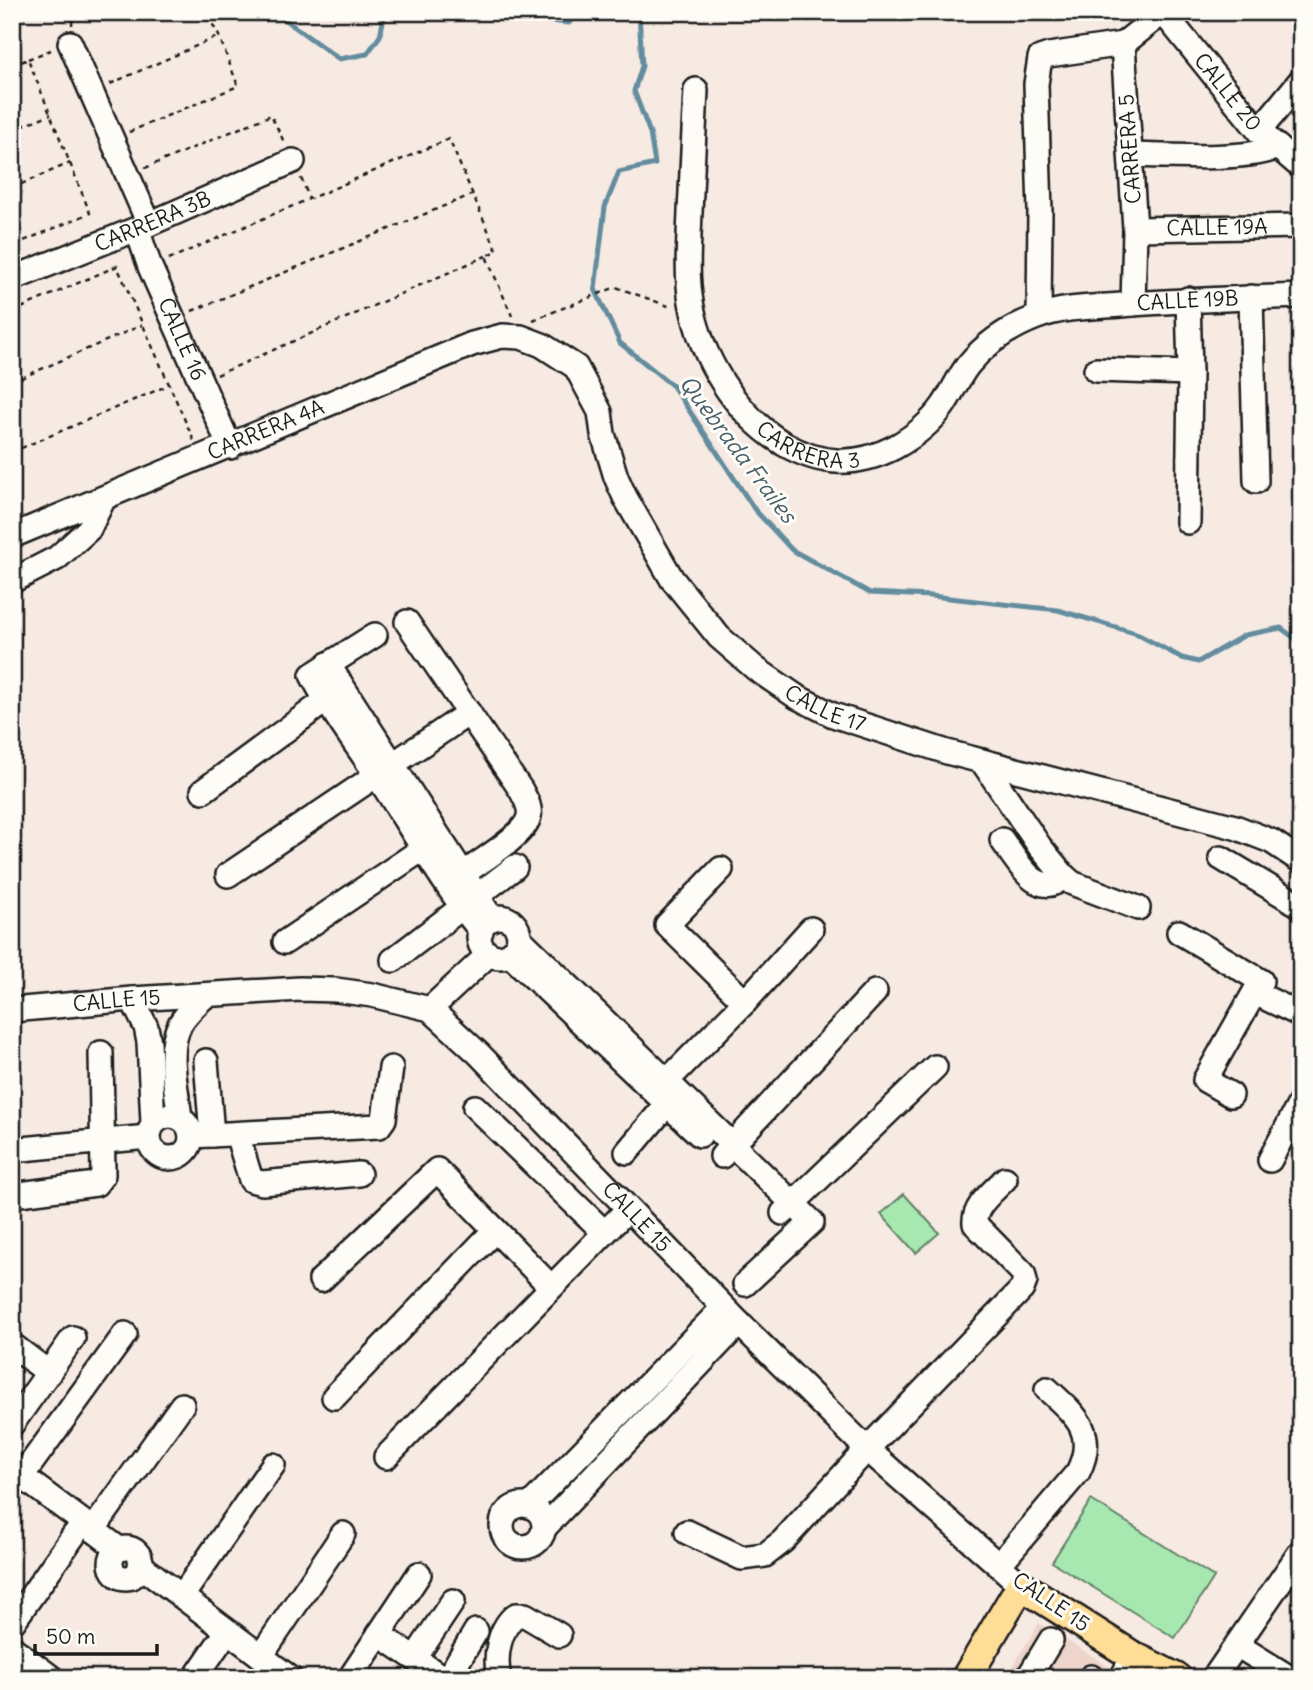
<svg xmlns="http://www.w3.org/2000/svg" width="1313" height="1690" font-family="Delius,sans-serif">
  <style>
    .built { fill: #eed5cb }
    .green { fill: #a7e8b1; stroke: #628266; stroke-width: 2 }
    .lines { fill: none; stroke-linecap: round; stroke-linejoin: round }
    .stream { stroke: #638d9e; stroke-width: 5 }
    .minor-casing { stroke: #1c1c1c; stroke-width: 28 }
    .major-casing { stroke: #1c1c1c; stroke-width: 33 }
    .path { stroke: #1c1c1c; stroke-width: 2.5; stroke-dasharray: 5 5; stroke-linecap: butt }
    .minor { stroke: #fdfcf7; stroke-width: 23 }
    .major { stroke: #fedd96; stroke-width: 28 }
    .labels { text-anchor: middle; stroke-width: 6; stroke-linejoin: round; paint-order: stroke }
    .street-label { font-size: 21px; fill: #1c1c1c; stroke: #fdfcf7 }
    .water-label { font-size: 23px; font-style: italic; fill: #455e68; stroke: #fdfcf7 }
  </style>
  <rect width="100%" height="100%" fill="#f6eae3"/>
  <filter id="ink" filterUnits="userSpaceOnUse"><feTurbulence type="fractalNoise" baseFrequency=".0143" numOctaves="2"/><feDisplacementMap in="SourceGraphic" scale="14" xChannelSelector="R" yChannelSelector="G"/><feConvolveMatrix kernelMatrix="1 2 1 2 8 2 1 2 1" color-interpolation-filters="sRGB"/></filter>
  <g filter="url(#ink)">
    <!-- built -->
    <polygon class="built" points="1039,1623 1105,1664 1125,1678 1006,1678"/>
    <!-- green -->
    <g class="green">
      <polygon points="904,1194 939,1233 916,1253 881,1214"/>
      <polygon points="1091,1500 1214,1577 1175,1638 1052,1562"/>
    </g>
    <g class="lines">
      <!-- stream -->
      <g class="stream">
        <polyline points="274,12 339,59 367,54 380,36 385,12"/>
        <polyline points="530,12 550,21 569,23 578,12"/>
        <polyline points="639,12 642,66 634,91 650,133 655,164 619,172 605,207 595,289 620,343 673,386 755,510 792,550 870,593 931,596 1058,610 1135,633 1182,658 1198,662 1245,635 1281,628 1301,643"/>
      </g>
      <defs>
        <g id="minor">
          <path id="s1" d="M1163 12 1259 131 1301 167"/>
          <polyline points="70,43 149,224"/>
          <path id="s2" d="M696 90C694 130 692 171 690 212 689 242 686 272 691 302 701 358 735 414 784 444 822 466 856 467 895 447 913 437 931 423 943 406 952 393 958 378 968 365 986 343 1011 327 1037 317 1063 307 1093 307 1121 305 1181 300 1241 298 1301 296"/>
          <polyline points="1259,131 1301,80"/>
          <path d="M1131 155C1168 156 1246 161 1278 147"/>
          <path id="s3" d="M137 229 150 267 230 447"/>
          <path id="s4" d="M1135 229 1301 226"/>
          <path id="s5" d="M12 279 149 224 293 161"/>
          <polyline points="1251,297 1256,481"/>
          <polyline points="1133,304 1135,229 1123,44 1163,12"/>
          <polyline points="1039,316 1040,211 1036,84 1040,58 1049,55 1123,44"/>
          <polyline points="1096,370 1190,373"/>
          <polyline points="1188,522 1190,373 1188,299"/>
          <path id="s6" d="M12 536 472 344 502 336 521 337 542 345 576 367 600 412 603 434 616 477 625 497 672 579 719 637 756 669 797 697 833 715 947 752 1235 827 1271 841 1301 861"/>
          <polyline points="12,581 57,558 89,529 104,498"/>
          <path d="M407 622 521 790C525 798 531 807 529 816 526 835 479 862 463 874"/>
          <path d="M375 635 312 675C330 710 354 741 376 774 411 827 441 882 481 931"/>
          <polyline points="328,664 492,919"/>
          <polyline points="982,761 1040,847 1064,876 1072,883 1138,908"/>
          <polyline points="203,791 325,701"/>
          <path d="M1002 840C1016 859 1038 903 1064 876"/>
          <polyline points="1221,858 1301,906"/>
          <polyline points="721,869 667,925 745,1002"/>
          <polyline points="228,875 469,713"/>
          <circle cx="499" cy="937" r="20"/>
          <polyline points="1179,932 1261,981 1205,1080 1231,1095"/>
          <polyline points="519,938 812,1222 745,1284"/>
          <polyline points="285,942 433,842"/>
          <polyline points="509,954 700,1135"/>
          <polyline points="393,960 515,867"/>
          <polyline points="1255,993 1301,1015"/>
          <polyline points="132,999 146,1027 149,1042 153,1123"/>
          <polyline points="430,1009 489,954"/>
          <path id="s7" d="M12 1010 132 999 300 989 336 990 372 995 430 1009 479 1054 739 1323 867 1449 1021 1585"/>
          <polyline points="206,1061 212,1135"/>
          <polyline points="656,1092 745,1002 811,929"/>
          <polyline points="475,1107 604,1232"/>
          <circle cx="170" cy="1137" r="21"/>
          <path d="M180 1118C177 1090 166 1051 180 1024 186 1013 197 1004 206 995"/>
          <polyline points="237,1134 251,1180 262,1183 359,1174"/>
          <polyline points="191,1136 379,1126 384,1119 391,1068"/>
          <polyline points="12,1150 148,1137"/>
          <polyline points="627,1152 667,1104"/>
          <polyline points="722,1156 875,992"/>
          <polyline points="1270,1160 1301,1101"/>
          <polyline points="12,1195 96,1184 103,1175 101,1053"/>
          <polyline points="783,1213 935,1067"/>
          <polyline points="321,1280 437,1170 551,1287"/>
          <polyline points="12,1345 49,1373"/>
          <polyline points="334,1397 495,1230"/>
          <polyline points="12,1424 73,1338"/>
          <polyline points="386,1457 628,1209"/>
          <polyline points="12,1469 119,1549"/>
          <polyline points="22,1476 125,1334"/>
          <circle cx="523" cy="1526" r="21"/>
          <polyline points="529,1506 723,1308"/>
          <polyline points="545,1527 739,1323"/>
          <polyline points="93,1530 182,1405"/>
          <path d="M687 1532 742 1558 765 1555 783 1541 867 1449 1022 1289 1025 1281 1023 1273 975 1224C973 1206 994 1191 1005 1179"/>
          <circle cx="126" cy="1563" r="15"/>
          <polyline points="140,1565 290,1678"/>
          <path d="M999 1565 1078 1472C1098 1432 1075 1415 1047 1389"/>
          <polyline points="182,1596 273,1465"/>
          <polyline points="13,1622 74,1535"/>
          <polyline points="379,1634 443,1678"/>
          <polyline points="1237,1645 1290,1678"/>
          <polyline points="12,1648 52,1678"/>
          <polyline points="261,1656 343,1534"/>
          <polyline points="415,1658 453,1601"/>
          <polyline points="195,1678 219,1643"/>
          <polyline points="350,1678 419,1574"/>
          <polyline points="448,1678 476,1631"/>
          <path d="M499 1678C494 1657 499 1628 516 1615H525L559 1635"/>
          <polyline points="1028,1678 1051,1640"/>
          <polyline points="1091,1678 1091,1677"/>
          <polyline points="1122,1678 1133,1656"/>
          <polyline points="1214,1678 1301,1551"/>
        </g>
        <polyline id="major" points="966,1678 1021,1585 1133,1656 1177,1678"/>
      </defs>
      <!-- minor casing -->
      <use href="#minor" class="minor-casing"/>
      <!-- major casing -->
      <use href="#major" class="major-casing"/>
      <!-- path -->
      <g class="path">
        <polyline points="72,25 73,12"/>
        <polyline points="28,59 51,50"/>
        <polyline points="12,66 28,59 90,213 12,246"/>
        <polyline points="110,84 219,36"/>
        <polyline points="12,130 51,114"/>
        <polyline points="129,132 238,86 219,36 206,12"/>
        <polyline points="145,168 271,115 285,144"/>
        <polyline points="301,178 309,198"/>
        <polyline points="12,188 70,163"/>
        <polyline points="169,259 449,139 497,251 486,256 512,316"/>
        <polyline points="192,311 473,194"/>
        <polyline points="12,312 117,266 194,441"/>
        <polyline points="533,320 616,287 671,307"/>
        <polyline points="217,375 486,256"/>
        <polyline points="12,382 142,325"/>
        <polyline points="12,452 169,385"/>
      </g>
      <!-- minor -->
      <use href="#minor" class="minor"/>
      <!-- major -->
      <use href="#major" class="major"/>
    </g>
  </g>
  <g class="labels">
    <!-- street labels -->
    <g class="street-label">
      <text dy="7" stroke="none"><textPath href="#s1" startOffset="103">CALLE 20</textPath></text>
      <text transform="translate(1130 149) rotate(-94)" y="7">CARRERA 5</text>
      <text dy="7" stroke="none"><textPath href="#s5" startOffset="152">CARRERA 3B</textPath></text>
      <text dy="7" stroke="none"><textPath href="#s4" startOffset="82">CALLE 19A</textPath></text>
      <text dy="7" stroke="none"><textPath href="#s2" startOffset="852">CALLE 19B</textPath></text>
      <text dy="7" stroke="none"><textPath href="#s3" startOffset="119">CALLE 16</textPath></text>
      <text dy="7" stroke="none"><textPath href="#s6" startOffset="275">CARRERA 4A</textPath></text>
      <text dy="7" stroke="none"><textPath href="#s2" startOffset="411">CARRERA 3</textPath></text>
      <text dy="7" stroke="none"><textPath href="#s6" startOffset="1050">CALLE 17</textPath></text>
      <text dy="7" stroke="none"><textPath href="#s7" startOffset="105">CALLE 15</textPath></text>
      <text dy="7" stroke="none"><textPath href="#s7" startOffset="714">CALLE 15</textPath></text>
      <text transform="translate(1051 1602) rotate(34)" y="7">CALLE 15</text>
    </g>
    <!-- water labels -->
    <g class="water-label">
      <text transform="translate(738 449) rotate(53)" y="8">Quebrada Frailes</text>
    </g>
  </g>
  <!-- margin -->
  <rect width="1313" height="1690" fill="none" stroke="#fdfcf7" stroke-width="42"/>
  <rect x="21" y="21" width="1271" height="1648" fill="none" stroke="#1c1c1c" stroke-width="2.5" filter="url(#ink)"/>
  <!-- scale -->
  <path d="M35 1644v10h122v-10" fill="none" stroke="#1c1c1c" stroke-width="3.5"/>
  <text x="46" y="1644" font-size="21" fill="#1c1c1c" stroke="#fdfcf7" stroke-width="5" paint-order="stroke">50 m</text>
</svg>
